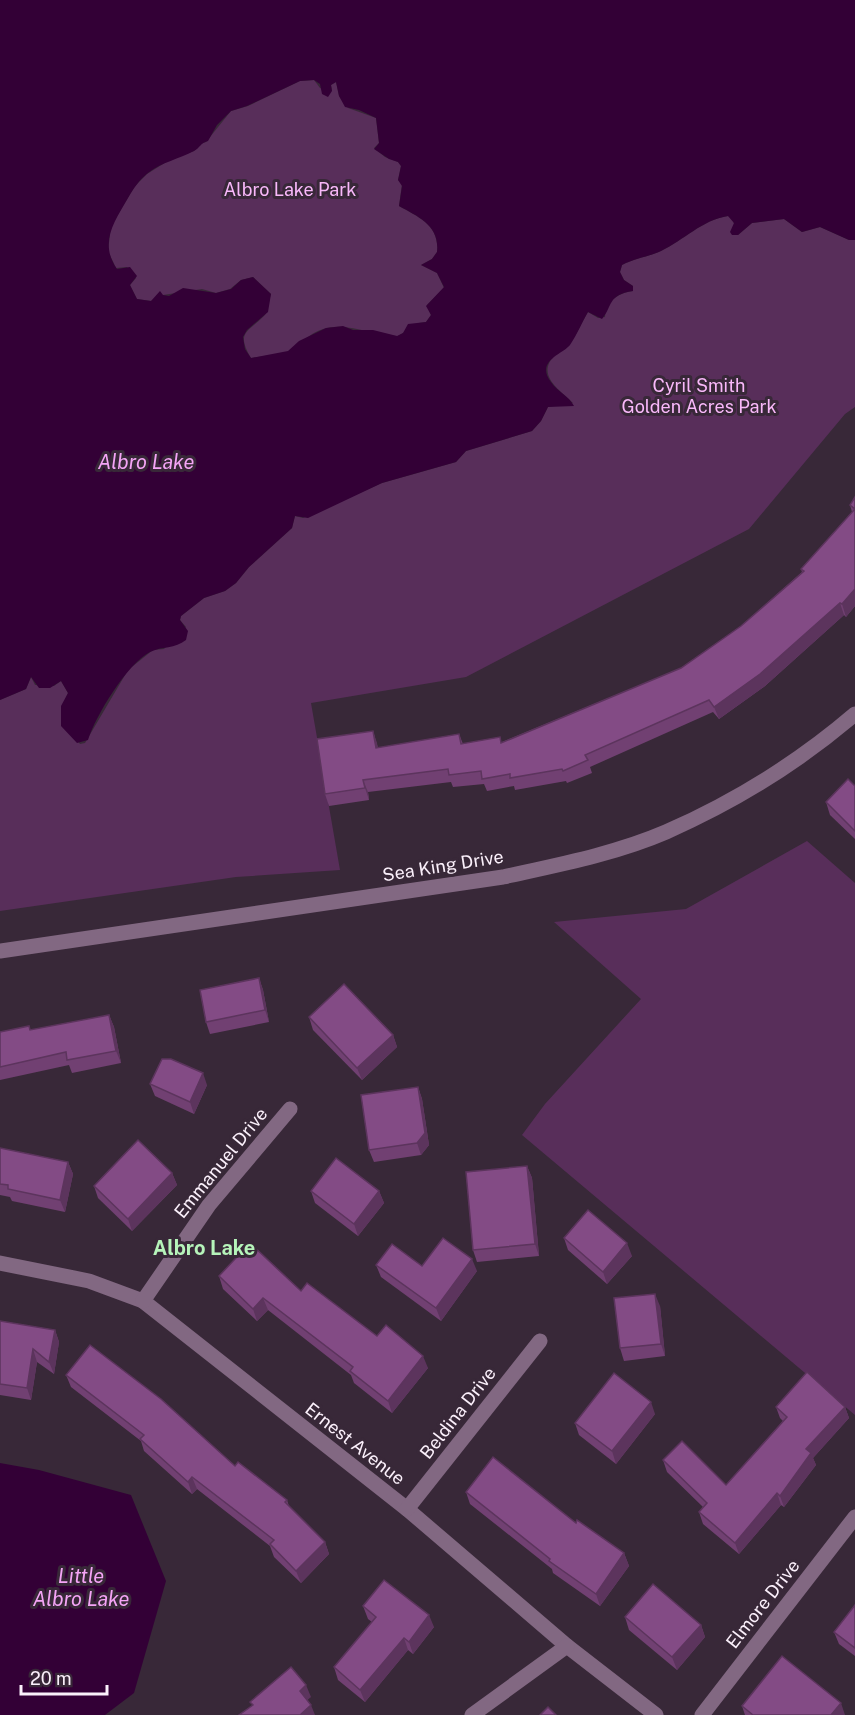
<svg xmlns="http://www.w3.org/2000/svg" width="855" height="1715" font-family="'Public Sans',sans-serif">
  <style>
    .green { fill: #582e5a }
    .water { fill: #330036; fill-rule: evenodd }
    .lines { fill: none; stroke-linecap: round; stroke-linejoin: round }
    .minor { stroke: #826882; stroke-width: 15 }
    .tertiary { stroke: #826882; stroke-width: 15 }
    .wall { fill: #714072 }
    .shaded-wall { fill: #5c345d }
    .building { fill: #834b85; stroke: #5c345d; stroke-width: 1.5 }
    .labels { text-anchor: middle; stroke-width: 6; stroke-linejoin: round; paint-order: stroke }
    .park-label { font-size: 18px; fill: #f9b8fa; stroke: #382838 }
    .street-label { font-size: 18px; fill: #fbf0fb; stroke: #382838 }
    .water-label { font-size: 20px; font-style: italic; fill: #f4a4f6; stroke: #382838 }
    .neighbourhood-label { font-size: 20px; font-weight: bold; fill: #b6f4ba; stroke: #382838 }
  </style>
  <rect width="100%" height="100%" fill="#382838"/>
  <!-- green -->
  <g class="green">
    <path d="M314 80 320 88 332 91 331 85 336 82 339 96 348 108 376 118 379 143 374 148 385 157 398 162 401 166 398 180 402 184 399 206C419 217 440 226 437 252L432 259 421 265 437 273 444 288 427 305 431 315 426 322 419 323 398 336C373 336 347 321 323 329 309 333 298 347 288 352 282 354 258 357 251 358 236 332 247 333 264 316 268 312 269 300 271 294L253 277 241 280 230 289 216 293 202 289 163 295 151 301 137 299 130 285 136 278 127 267 116 268 108 251 111 226 135 186 147 174 171 159 194 151 200 144 206 142 231 111 248 106 300 81Z"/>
    <path d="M728 216 732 218 738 235 752 223 784 219 802 232 820 227 849 240H855V407L845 414 749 529 466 677 311 703 340 870 236 877 0 911V700L26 689 31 677 35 685 54 686 61 681 68 693C56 721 62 721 80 744L85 743 128 670 153 650 164 649 186 627 180 620 181 616 204 598 225 591 236 583 249 567 292 528 295 516 303 518 382 483 456 462 466 451 532 431 541 421 548 407 573 403C560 390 535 375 555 355 559 350 566 348 570 343 577 334 582 322 588 312L598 318 605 317C606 301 618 293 633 291V286L624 280 620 272 622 265C635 258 648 257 661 251 684 240 702 220 728 216Z"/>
    <polygon points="807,841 855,883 855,1415 522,1135 545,1104 641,999 554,922 686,909"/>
  </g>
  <!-- water -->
  <g class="water">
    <path d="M0 0H855V240H849L820 227 802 232 784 219 752 223 738 235H732L730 232 734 223 728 216C702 220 684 240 661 251 648 257 635 258 622 265L620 272 624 280 633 286V291C607 295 613 306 602 319L588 312C582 322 577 335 570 345 563 354 535 361 551 382 557 391 569 396 574 406L548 407 541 421 532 431 466 451 456 462 382 483 308 518 295 516 292 528 249 567 236 583 225 591 204 598 181 616 180 620 188 631 186 640C175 649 162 646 150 652 127 664 96 715 88 740L77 743 61 726V706L68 693 61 681 50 688H39L31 677 26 689 0 700ZM314 80 320 84 322 94 328 97 332 91 331 85 336 82 339 96 345 107 359 110 376 118 379 143 374 149 389 159 398 162 401 166 398 180 402 186 399 206C419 217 440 226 437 252L432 259 421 265 437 273 444 287 426 306 431 315 426 322 408 324 403 333 397 336 373 330H353L343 326 326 328 299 341 288 351 251 358 245 349 243 337 247 330 268 312 271 294 253 277 241 280 231 289 216 293 183 288 169 296 163 295 160 291 151 301 137 299 130 285 137 276 130 267 117 269C99 243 114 222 128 198 134 188 139 180 148 173 162 162 179 159 194 151 200 148 200 143 208 141L217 125 231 111 247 106 300 81Z"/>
    <polygon points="0,1463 39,1470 131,1495 166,1581 134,1693 105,1715 0,1715"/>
  </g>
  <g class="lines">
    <!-- minor -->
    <g class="minor">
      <polyline points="0,1263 89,1281 143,1301 407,1509 567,1646 656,1715"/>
      <polyline points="143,1301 209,1205 290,1109"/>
      <polyline points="407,1509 540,1341"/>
      <polyline points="472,1715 567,1646"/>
      <polyline points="702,1715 855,1517"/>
    </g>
    <!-- tertiary -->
    <path class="tertiary" d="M0 951 503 877C557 865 615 854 666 832 734 802 799 762 855 714"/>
  </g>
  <!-- wall -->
  <g class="wall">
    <polygon points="855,497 855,606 846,617 844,615 765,686 719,719 713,712 590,767 592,773 567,783 566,781 515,790 514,786 487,791 484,784 453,787 451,782 368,792 369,800 329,806 325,794 373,731 378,748 459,734 463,744 502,742 681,668 741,626 802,572 801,569 852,512 850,505"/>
    <polygon points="855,786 855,839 830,815 826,802"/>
    <polygon points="259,978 263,990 269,1022 210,1034 206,1022"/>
    <polygon points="109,1015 114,1027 121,1063 72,1073 69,1065 0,1080 0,1032 30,1030"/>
    <polygon points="309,1017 393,1035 397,1047 362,1080 313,1030"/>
    <polygon points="150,1084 207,1085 194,1114 155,1096"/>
    <polygon points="418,1087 422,1099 429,1145 421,1155 374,1162 369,1150"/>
    <polygon points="0,1148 68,1162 73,1174 65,1212 12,1201 10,1197 0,1195"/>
    <polygon points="527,1166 532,1178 539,1256 477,1262 473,1250"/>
    <polygon points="172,1173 177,1185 132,1231 98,1198 94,1186"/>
    <polygon points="311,1191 379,1191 384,1203 358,1236 315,1203"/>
    <polygon points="564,1238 632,1256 607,1284 568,1250"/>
    <polygon points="376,1265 422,1266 477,1271 441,1321 381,1277"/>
    <polygon points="219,1276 301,1291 377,1336 428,1368 392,1413 354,1383 351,1375 268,1310 257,1321 223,1289"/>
    <polygon points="660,1306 665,1356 624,1361 620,1348"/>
    <polygon points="0,1321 55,1330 59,1342 54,1374 37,1362 31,1400 0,1395"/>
    <polygon points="66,1375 235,1466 287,1500 289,1506 325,1542 329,1554 301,1583 274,1557 270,1546 197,1489 192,1494 144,1451 141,1441 71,1387"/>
    <polygon points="776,1407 845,1407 849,1418 813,1458 816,1465 784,1507 781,1505 739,1554 703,1524 699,1512 703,1507 667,1472 663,1460 726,1485 783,1421 780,1418"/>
    <polygon points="655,1414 616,1464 579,1435 575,1423"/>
    <polygon points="466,1492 576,1523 624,1553 629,1566 600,1606 553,1573 552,1569 470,1504"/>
    <polygon points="855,1605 855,1656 839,1644 834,1632"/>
    <polygon points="363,1606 434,1627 413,1654 408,1650 365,1702 338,1680 334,1667 372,1622 368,1619"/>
    <polygon points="625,1617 701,1625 705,1637 677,1670 629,1630"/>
    <polygon points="742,1706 845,1715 745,1715"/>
  </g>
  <!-- shaded-wall -->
  <g class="shaded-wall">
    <polygon points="855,589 855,606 846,617 842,604"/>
    <polygon points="840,603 844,615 765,686 719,719 714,707"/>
    <polygon points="373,731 377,743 380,761 376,748"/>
    <polygon points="363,780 368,792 369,800 365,788"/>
    <polygon points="259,978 263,990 269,1022 265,1010"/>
    <polygon points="109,1015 114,1027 121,1063 116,1051"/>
    <polygon points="393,1035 397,1047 362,1080 357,1068"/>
    <polygon points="203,1073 207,1085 194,1114 190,1102"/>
    <polygon points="418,1087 422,1099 429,1145 421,1155 417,1143"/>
    <polygon points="68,1162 73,1174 65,1212 60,1200"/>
    <polygon points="527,1166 532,1178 539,1256 535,1244"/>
    <polygon points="172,1173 177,1185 132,1231 128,1219"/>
    <polygon points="379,1191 384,1203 358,1236 354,1224"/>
    <polygon points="627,1243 632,1256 607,1284 603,1272"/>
    <polygon points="472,1259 477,1271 441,1321 436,1308"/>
    <polygon points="655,1294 660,1306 665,1356 661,1344"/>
    <polygon points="263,1298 268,1310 257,1321 253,1309"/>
    <polygon points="55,1330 59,1342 54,1374 49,1362"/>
    <polygon points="33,1349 37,1362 31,1400 27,1388"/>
    <polygon points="423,1356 428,1368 392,1413 388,1401"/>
    <polygon points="651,1402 655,1414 616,1464 612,1451"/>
    <polygon points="845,1407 849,1418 813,1458 816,1465 784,1507 780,1496 806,1449"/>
    <polygon points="192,1477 197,1489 192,1494 188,1482"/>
    <polygon points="777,1493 781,1505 739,1554 735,1543"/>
    <polygon points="325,1542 329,1554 301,1583 296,1571"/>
    <polygon points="624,1553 629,1566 600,1606 596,1594"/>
    <polygon points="429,1615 434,1627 413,1654 409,1642"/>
    <polygon points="701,1625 705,1637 677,1670 672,1657"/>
    <polygon points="404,1638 408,1650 365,1702 360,1690"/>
    <polygon points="306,1685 311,1697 304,1703 300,1691"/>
    <polygon points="841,1703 845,1715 831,1715"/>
    <polygon points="311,1705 315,1715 300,1715"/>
  </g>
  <!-- building -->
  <g class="building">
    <polygon points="855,497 855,509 850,505"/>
    <polygon points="855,509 855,589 842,604 840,603 760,674 714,707 709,700 585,755 588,760 563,771 562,769 510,778 510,774 482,779 481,771 449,775 448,769 363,780 365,788 325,794 317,739 373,731 376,748 459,734 461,744 500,737 501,743 681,668 741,626 804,571 801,569"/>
    <polygon points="848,779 855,786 855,831 826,802"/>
    <polygon points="259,978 265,1010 206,1022 200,990"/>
    <polygon points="344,984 393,1035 357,1068 309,1017"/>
    <polygon points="109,1015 116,1051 67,1060 66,1052 0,1067 0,1032 29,1026 30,1030"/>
    <polygon points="162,1059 171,1059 203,1073 190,1102 150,1084"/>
    <polygon points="418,1087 425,1133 417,1143 369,1150 361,1095"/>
    <polygon points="138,1140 172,1173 128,1219 94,1186"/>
    <polygon points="0,1148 68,1162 60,1200 8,1189 8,1185 0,1184"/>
    <polygon points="336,1158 379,1191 354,1224 311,1191"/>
    <polygon points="527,1166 535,1244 473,1250 466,1172"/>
    <polygon points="588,1210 627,1243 603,1272 564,1238"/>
    <polygon points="443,1238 472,1259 436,1308 376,1265 392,1244 422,1266"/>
    <polygon points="250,1243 301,1291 307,1283 377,1336 386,1325 423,1356 388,1401 350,1371 353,1367 263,1298 253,1309 219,1276"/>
    <polygon points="655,1294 661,1344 620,1348 614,1298"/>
    <polygon points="0,1321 55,1330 49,1362 33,1349 27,1388 0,1384"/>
    <polygon points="90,1345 161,1399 235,1466 238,1462 287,1500 285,1502 325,1542 296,1571 270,1544 274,1540 192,1477 188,1482 140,1439 144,1435 66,1375"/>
    <polygon points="807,1372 845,1407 806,1449 811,1453 780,1496 777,1493 735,1543 699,1512 707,1503 663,1460 682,1441 726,1485 787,1417 776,1407"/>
    <polygon points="614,1373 651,1402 612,1451 575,1423"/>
    <polygon points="493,1457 576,1523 577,1520 624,1553 596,1594 549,1561 550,1559 466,1492"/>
    <polygon points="384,1580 429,1615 409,1642 404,1638 360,1690 334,1667 376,1617 363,1606"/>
    <polygon points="653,1584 701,1625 672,1657 625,1617"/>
    <polygon points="855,1605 855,1648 834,1632"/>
    <polygon points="782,1656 841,1703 831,1715 753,1715 742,1706"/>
    <polygon points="291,1667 306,1685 300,1691 311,1705 300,1715 239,1715 253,1705 250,1702"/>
    <polygon points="548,1707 556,1715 540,1715"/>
  </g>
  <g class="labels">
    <!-- park labels -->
    <g class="park-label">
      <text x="290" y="196">Albro Lake Park</text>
      <text x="699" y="392">Cyril Smith<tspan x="699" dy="21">Golden Acres Park</tspan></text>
    </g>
    <!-- street labels -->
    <g class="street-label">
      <text transform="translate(443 866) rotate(-9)" y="6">Sea King Drive</text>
      <text transform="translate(221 1163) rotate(-51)" y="6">Emmanuel Drive</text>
      <text transform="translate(458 1413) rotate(-52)" y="6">Beldina Drive</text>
      <text transform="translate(355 1444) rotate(38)" y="6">Ernest Avenue</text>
      <text transform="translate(763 1604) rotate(-52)" y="6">Elmore Drive</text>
    </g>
    <!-- water labels -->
    <g class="water-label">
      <text x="146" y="469">Albro Lake</text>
      <text x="81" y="1583">Little<tspan x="81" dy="23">Albro Lake</tspan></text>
    </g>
    <!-- neighbourhood labels -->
    <g class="neighbourhood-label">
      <text x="204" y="1255">Albro Lake</text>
    </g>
  </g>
  <!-- scale -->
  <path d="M21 1685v9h86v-9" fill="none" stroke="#fbf0fb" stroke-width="3"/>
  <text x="30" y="1685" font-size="18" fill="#fbf0fb" stroke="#382838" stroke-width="4.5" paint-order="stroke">20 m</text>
</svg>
